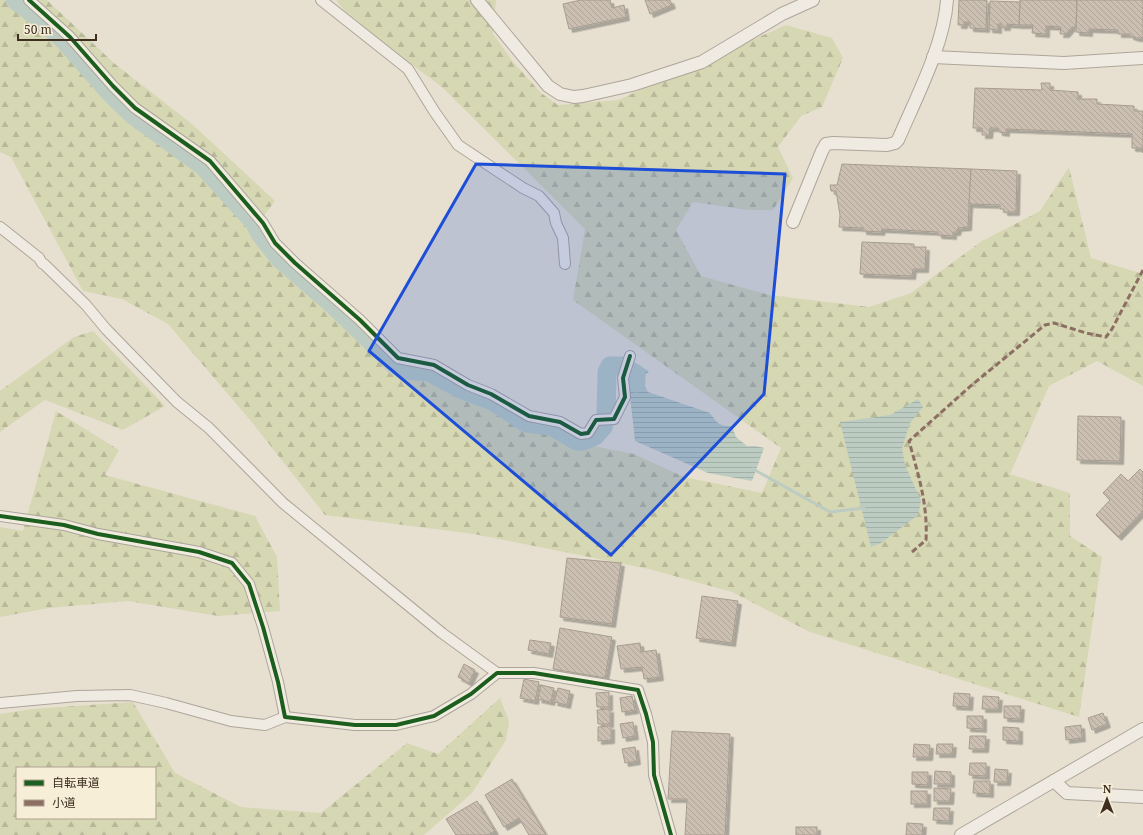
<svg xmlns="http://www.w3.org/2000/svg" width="1143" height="835" font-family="'Noto Serif','Noto Sans JP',serif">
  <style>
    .forest { fill: url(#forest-firs); fill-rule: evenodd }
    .water { fill: url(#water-rules) }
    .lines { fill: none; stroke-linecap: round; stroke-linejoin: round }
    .stream { stroke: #bcccc2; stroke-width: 3 }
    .river { stroke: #bcccc2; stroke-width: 19 }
    .building { fill: url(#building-back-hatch); stroke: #a89c90; filter: url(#shadow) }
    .minor-casing { stroke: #ada599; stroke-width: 12 }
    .tertiary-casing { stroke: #ada599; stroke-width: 14 }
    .minor { stroke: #efebe3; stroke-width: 10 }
    .tertiary { stroke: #efebe3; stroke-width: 12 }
    .quiet { stroke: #8d6e63; stroke-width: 3; stroke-dasharray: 6 3; stroke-linecap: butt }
    .cycleway-casing { stroke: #f7eed8; stroke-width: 6 }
    .cycleway { stroke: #1b5e20; stroke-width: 4 }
    .marked { fill: #1d4ed8; fill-opacity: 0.2; stroke: #1d4ed8; stroke-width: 3; stroke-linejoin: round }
  </style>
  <defs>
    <pattern id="forest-firs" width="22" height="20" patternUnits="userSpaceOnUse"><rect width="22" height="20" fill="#d6d7b3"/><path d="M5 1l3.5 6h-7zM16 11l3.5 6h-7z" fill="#b9b99a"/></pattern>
    <pattern id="water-rules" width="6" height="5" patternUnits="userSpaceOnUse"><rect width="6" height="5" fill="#bcccc2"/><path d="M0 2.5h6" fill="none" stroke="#a2b0a6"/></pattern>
    <pattern id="building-back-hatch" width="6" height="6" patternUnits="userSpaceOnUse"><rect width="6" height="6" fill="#cbbfb2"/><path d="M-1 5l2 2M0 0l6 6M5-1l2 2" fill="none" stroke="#afa499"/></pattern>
    <filter id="shadow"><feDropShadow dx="3.5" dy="3.5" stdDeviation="0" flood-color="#0004"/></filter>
  </defs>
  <rect width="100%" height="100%" fill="#e7e0d1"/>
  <!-- forest -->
  <g class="forest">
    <polygon points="0,0 47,0 115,64 192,124 275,201 259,222 402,355 529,423 578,443 634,454 684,477 762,493 781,448 573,300 585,229 443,88 389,47 344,10 336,0 496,0 493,34 513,62 541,93 558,105 618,100 786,25 832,38 843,58 822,107 801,116 778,147 793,178 773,210 748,210 693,202 676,230 701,276 769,295 869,307 911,293 982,241 1040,211 1069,167 1091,258 1143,274 1143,386 1097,361 1049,386 1010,474 1070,493 1070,536 1102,557 1079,717 810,632 732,592 649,569 474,534 325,515 250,420 168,324 122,299 83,291 11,157 0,152"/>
    <polygon points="93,331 165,406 123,430 45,400 0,432 0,391 74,337"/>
    <polygon points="56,411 119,450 105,475 255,516 277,557 280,611 218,616 128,601 49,608 0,617 0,527 23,531"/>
    <path d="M500 698 509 721 506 740 472 793 424 835H0V714L32 709 133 702 175 773 241 807 321 813 407 743 438 754ZM17 768H155V818H17Z"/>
  </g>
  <!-- water -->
  <g class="water">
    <path d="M633 363 649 371 641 380 648 392 710 413C718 424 719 426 732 426L736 437 747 446H756L764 448 752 481 708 473 635 441 628 379Z"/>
    <polygon points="918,399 923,407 910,423 902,448 905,465 921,501 918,515 881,543 871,547 840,422 890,415"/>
  </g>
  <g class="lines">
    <!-- stream -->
    <polyline class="stream" points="753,469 830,512 864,508"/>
    <!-- river -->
    <polyline class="river" points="15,0 38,17 63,39 111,94 133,115 203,166 254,222 261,235 279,258 332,304 387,357 394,365 405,370 429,372 460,389 494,402 526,423 551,426 577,441 583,441 595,436 603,427 606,416 607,372 610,366 622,366 636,374 636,383"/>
  </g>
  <!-- building -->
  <g class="building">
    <polygon points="581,0 610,0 612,8 624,5 626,17 569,29 563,4"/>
    <polygon points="645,0 670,0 672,5 650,14"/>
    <polygon points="959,0 987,0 986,29 970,28 970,22 964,22 964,25 958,25"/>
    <polygon points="1020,0 1077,0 1076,27 1072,27 1066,34 1060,34 1061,27 1046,26 1046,34 1032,33 1033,25 1019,25"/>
    <polygon points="1077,0 1143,0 1143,38 1136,38 1130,36 1130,34 1118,34 1118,30 1089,29 1089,33 1076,32"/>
    <polygon points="990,1 1020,2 1019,25 1007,24 1007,27 1001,27 1001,24 998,24 998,30 989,29"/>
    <polygon points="1041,83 1050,83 1050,90 1078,92 1078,99 1097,99 1097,104 1134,106 1134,111 1143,111 1143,153 1142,148 1132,148 1132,134 1006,129 1006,133 999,132 998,128 990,128 989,135 982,135 982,128 973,128 975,88 1042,90"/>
    <polygon points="842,164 971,169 968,227 958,228 957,232 953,232 953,236 938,235 938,232 882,229 881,232 863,231 863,228 839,227 840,215 836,191 831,191 830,185 837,185"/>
    <polygon points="971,169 1017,171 1016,212 1004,212 1004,209 1000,209 1000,205 969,204"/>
    <polygon points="862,242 914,244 914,247 926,247 925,269 913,269 912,276 860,274"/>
    <polygon points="1078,416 1121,417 1120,461 1077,460"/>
    <polygon points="1140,469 1143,472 1143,511 1118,537 1096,515 1110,500 1103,493 1121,474 1128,481"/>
    <polygon points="567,558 621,563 612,624 560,617"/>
    <polygon points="702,596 738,601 732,643 696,638"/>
    <polygon points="560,628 612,637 605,678 553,669"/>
    <polygon points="530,640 551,643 549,654 528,650"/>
    <polygon points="640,643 641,652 656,650 660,677 644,679 642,667 621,669 617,646"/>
    <polygon points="464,664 475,670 469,683 458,677"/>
    <polygon points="524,679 539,682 535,701 520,698"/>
    <polygon points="541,685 554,688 551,702 538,699"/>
    <polygon points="558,688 570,691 567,705 554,702"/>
    <polygon points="609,692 609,707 597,707 596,693"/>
    <polygon points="954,693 970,694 969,707 953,706"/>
    <polygon points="632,696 635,710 622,712 620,698"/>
    <polygon points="983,696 999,697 998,709 982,709"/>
    <polygon points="1004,706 1021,706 1020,719 1004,718"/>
    <polygon points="610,709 610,724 598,724 597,710"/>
    <polygon points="1103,713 1107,724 1092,730 1088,718"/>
    <polygon points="967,716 983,716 983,729 967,728"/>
    <polygon points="633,722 635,736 623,738 620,724"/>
    <polygon points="1081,725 1082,738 1066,740 1065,727"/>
    <polygon points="611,726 611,740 598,741 598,727"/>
    <polygon points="1003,727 1019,728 1019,741 1003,740"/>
    <polygon points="672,731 730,734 725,835 685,835 687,799 668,799"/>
    <polygon points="970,736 986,736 985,749 969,749"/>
    <polygon points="914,744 930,745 929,757 913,757"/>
    <polygon points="937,744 953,744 952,754 936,754"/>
    <polygon points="635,747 637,761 625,763 622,749"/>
    <polygon points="970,763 986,763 986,776 969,775"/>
    <polygon points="995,769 1008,770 1007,782 994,782"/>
    <polygon points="935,771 951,772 951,784 934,784"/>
    <polygon points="912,772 928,772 928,785 912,784"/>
    <polygon points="512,779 546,835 529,835 519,818 504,827 485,795"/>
    <polygon points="974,781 990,781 990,794 973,793"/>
    <polygon points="934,788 951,789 950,801 934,801"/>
    <rect x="911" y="791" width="16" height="13"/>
    <polygon points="477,801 495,831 487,835 456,835 446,819"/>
    <polygon points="934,808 950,808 949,821 933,820"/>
    <polygon points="907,823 923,824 922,835 906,835"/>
    <rect x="796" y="827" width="21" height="8"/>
  </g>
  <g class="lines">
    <defs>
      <g id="minor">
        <polyline points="29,0 70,37 113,86 135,108 210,161 263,223 275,243 295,263 360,320 398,358 434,365 468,385 491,394 529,416 560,422 581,434 588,433 596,420 614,419 625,397 623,378 630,356"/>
        <polyline points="321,0 408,69 434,111 458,145 523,188 539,196 554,213 556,223 563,238 565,264"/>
        <polyline points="0,227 39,258 42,263 45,265 86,305 106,329 177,402 209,428 283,503 442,633 497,673"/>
        <polyline points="0,516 64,525 98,534 199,552 232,563 249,584 263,627 278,682 285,717 355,725 396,725 434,716 471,694 497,673 534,673 638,690 646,714 653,742 654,775 671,835"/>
        <polyline points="0,703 77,696 130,695 166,703 231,721 265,725 285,717"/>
      </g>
      <g id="tertiary">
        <polyline points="477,0 548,86 560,94 574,97 583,96 632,85 702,62 782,14 813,0"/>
        <polyline points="933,57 1064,63 1143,58"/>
        <path d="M793 222 822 151 826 144 833 143 887 145 895 143 898 140C916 98 944 45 947 0"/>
        <polyline points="1054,781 1067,793 1143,797"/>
        <polyline points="961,835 1143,729"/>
      </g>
    </defs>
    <!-- minor casing -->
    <use href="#minor" class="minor-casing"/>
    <!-- tertiary casing -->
    <use href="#tertiary" class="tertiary-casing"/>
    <!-- minor -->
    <use href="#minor" class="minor"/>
    <!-- tertiary -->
    <use href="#tertiary" class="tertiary"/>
    <!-- quiet -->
    <path class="quiet" d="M912 552 926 540C928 504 918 474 909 441L973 384 1045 325 1054 323 1086 333 1106 337 1112 329 1143 270"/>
    <defs>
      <g id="cycleway">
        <polyline points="29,0 70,37 113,86 135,108 210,161 263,223 275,243 295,263 360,320 398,358 434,365 468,385 491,394 529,416 560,422 581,434 588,433 596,420 614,419 625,397 623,378 630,356"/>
        <polyline points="0,516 64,525 98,534 199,552 232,563 249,584 263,627 278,682 285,717 355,725 396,725 434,716 471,694 497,673 534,673 638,690 646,714 653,742 654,775 671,835"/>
      </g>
    </defs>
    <!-- cycleway casing -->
    <use href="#cycleway" class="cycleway-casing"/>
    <!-- cycleway -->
    <use href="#cycleway" class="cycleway"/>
  </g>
  <!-- marked area -->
  <path class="marked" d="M476 164 785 174 764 394 611 555 369 351Z"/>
  <!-- legend -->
  <rect x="16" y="767" width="140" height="52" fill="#f7eed8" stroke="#ada18e"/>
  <rect x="24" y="780" width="20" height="6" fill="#1b5e20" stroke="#ada18e"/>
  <text x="52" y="787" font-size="12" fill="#3d2e20">自転車道</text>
  <rect x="24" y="800" width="20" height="6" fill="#8d6e63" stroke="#ada18e"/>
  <text x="52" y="807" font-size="12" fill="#3d2e20">小道</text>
  <!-- north arrow -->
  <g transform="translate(1107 799)" stroke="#f7eed8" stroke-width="3" paint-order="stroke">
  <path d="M0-3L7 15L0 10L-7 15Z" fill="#3d2e20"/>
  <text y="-6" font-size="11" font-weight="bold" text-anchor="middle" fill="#3d2e20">N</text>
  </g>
  <!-- scale -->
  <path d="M18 34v6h78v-6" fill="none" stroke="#3d2e20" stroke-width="2"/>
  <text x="24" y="34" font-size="12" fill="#3d2e20" stroke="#f7eed8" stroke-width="3" paint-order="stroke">50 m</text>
</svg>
